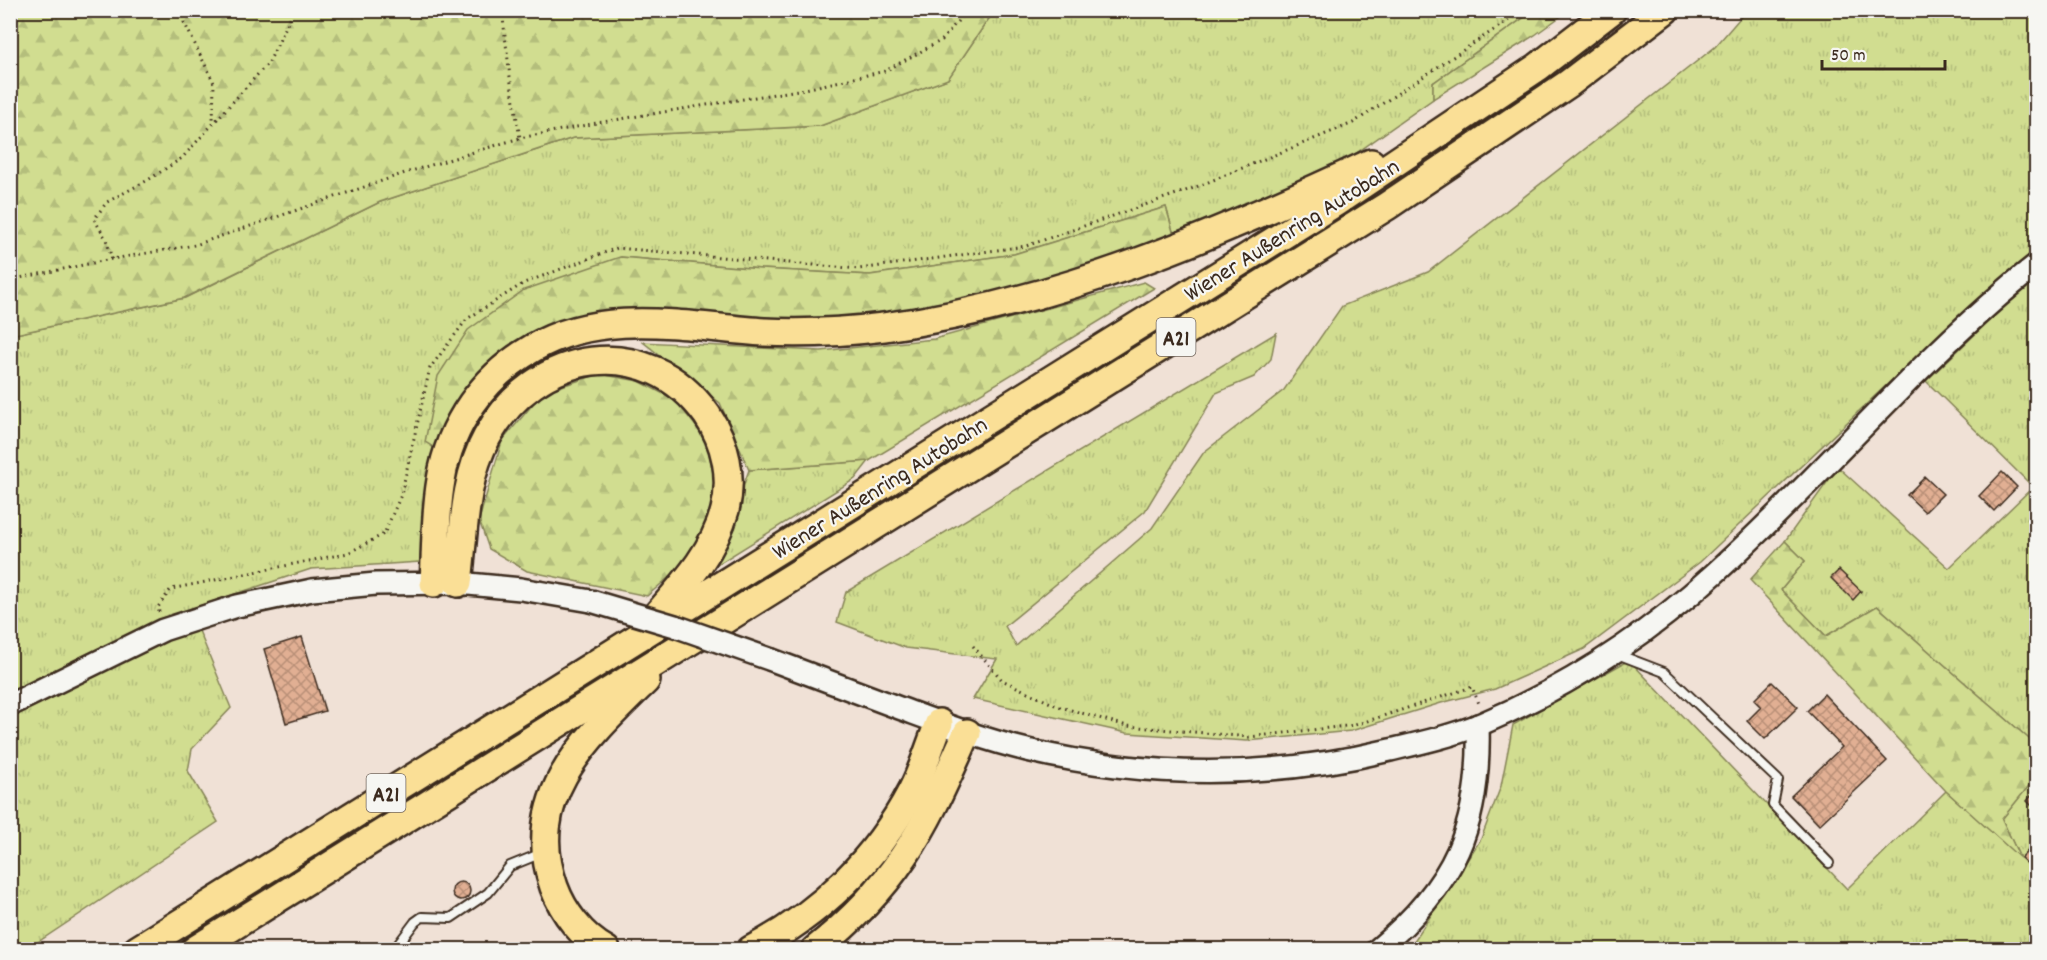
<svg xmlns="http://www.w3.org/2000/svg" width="2047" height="960" font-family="Dekko,sans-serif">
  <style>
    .grass { fill: url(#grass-tufts); stroke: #868457; stroke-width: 1.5 }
    .forest { fill: url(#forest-firs); stroke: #868457; stroke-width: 1.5 }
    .building { fill: url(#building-cross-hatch); stroke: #3b2a1e; stroke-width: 1.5 }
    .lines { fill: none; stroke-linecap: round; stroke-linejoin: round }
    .lane-casing { stroke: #3b2a1e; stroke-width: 12 }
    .secondary-casing { stroke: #3b2a1e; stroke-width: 26 }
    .highway-casing { stroke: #3b2a1e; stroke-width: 32 }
    .path { stroke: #3b2a1e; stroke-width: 3; stroke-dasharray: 1.5 4.5; stroke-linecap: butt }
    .lane { stroke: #f6f6f2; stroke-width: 8 }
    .secondary { stroke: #f6f6f2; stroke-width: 21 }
    .highway { stroke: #fadf96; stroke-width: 27 }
    .secondary-bridge-casing { stroke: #3b2a1e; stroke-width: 26; stroke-linecap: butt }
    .secondary-bridge { stroke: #f6f6f2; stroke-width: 21 }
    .labels { text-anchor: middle; stroke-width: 4.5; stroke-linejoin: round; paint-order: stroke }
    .shield { fill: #f6f6f2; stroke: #73675e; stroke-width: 1.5 }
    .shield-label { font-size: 22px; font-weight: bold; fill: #3b2a1e }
    .street-label { font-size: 24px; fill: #3b2a1e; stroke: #f6f6f2 }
  </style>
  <defs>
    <pattern id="grass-tufts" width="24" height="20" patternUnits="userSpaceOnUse" patternTransform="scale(1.5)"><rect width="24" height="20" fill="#d1dd90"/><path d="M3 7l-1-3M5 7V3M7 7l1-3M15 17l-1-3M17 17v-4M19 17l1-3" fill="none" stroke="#b4be7c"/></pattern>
    <pattern id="forest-firs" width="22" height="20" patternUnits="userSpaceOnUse" patternTransform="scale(1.5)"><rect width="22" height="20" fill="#d1dd90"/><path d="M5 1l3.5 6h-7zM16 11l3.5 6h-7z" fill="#b4be7c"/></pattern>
    <pattern id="building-cross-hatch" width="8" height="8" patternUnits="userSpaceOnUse" patternTransform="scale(1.5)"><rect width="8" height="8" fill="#e1af93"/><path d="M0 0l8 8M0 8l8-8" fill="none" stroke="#b88f77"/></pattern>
  </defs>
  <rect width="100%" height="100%" fill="#f0e1d6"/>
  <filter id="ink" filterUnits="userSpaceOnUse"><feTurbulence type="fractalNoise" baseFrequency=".0167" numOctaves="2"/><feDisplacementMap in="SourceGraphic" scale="12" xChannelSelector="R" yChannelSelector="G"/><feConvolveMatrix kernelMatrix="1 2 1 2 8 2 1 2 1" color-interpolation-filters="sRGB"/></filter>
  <g filter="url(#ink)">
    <!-- grass -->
    <g class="grass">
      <polygon points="994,11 1533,11 1433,83 1433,99 1335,168 1174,235 1166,207 1014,254 870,275 761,269 621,257 436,449 420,562 311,569 190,609 231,708 192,749 188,771 218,822 26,950 10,949 10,335 185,298 380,202 573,138 820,126 948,79"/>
      <polygon points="1746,11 2036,11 2036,251 1935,339 1700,562 1584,649 1495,689 1441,703 1351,731 1247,741 1127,733 973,699 997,659 906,648 837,622 846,592 1276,333 1271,359 1254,377 1216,393 1145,511 1005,626 1016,646 1152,528 1204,452 1284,390 1342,306 1428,272 1715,47"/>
      <polygon points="2036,279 2036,745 1877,606 1826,636 1781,590 1805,561 1785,541 1838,467 1949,568 2033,487 1926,381 2009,302"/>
      <polygon points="869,461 855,479 715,566 749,470"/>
      <polygon points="1629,660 1847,889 1946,791 2019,856 2002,819 2036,777 2036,949 1422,950 1414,941 1481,839 1501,786 1513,725"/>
    </g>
    <!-- forest -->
    <g class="forest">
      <polygon points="10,11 11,10 994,11 948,79 820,126 573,138 380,202 184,298 11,335"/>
      <polygon points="1533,11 1568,11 1535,35 1433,99 1433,83"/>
      <polygon points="1166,207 1174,235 1116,262 1011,293 835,324 544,332 436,449 425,442 438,376 468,330 524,290 620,257 761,269 870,275 1014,254"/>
      <polygon points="1144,282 1154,288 869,461 749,470 720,403 643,342 821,351 934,339"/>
      <polygon points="599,374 639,381 675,400 706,439 715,482 707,524 681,567 647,596 527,571 489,549 479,520 502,441 543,392"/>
      <polygon points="1785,541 1805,561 1781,590 1826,636 1877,606 2036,745 2036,777 2002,819 2020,858 1946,791 1750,580"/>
    </g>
    <!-- building -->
    <g class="building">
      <polygon points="2002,472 2017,487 1994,511 1979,496"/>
      <polygon points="1925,477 1943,494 1925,512 1907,495"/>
      <polygon points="1839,570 1861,591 1853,600 1831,578"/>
      <polygon points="302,637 325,711 286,723 264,649"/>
      <polygon points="1772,682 1798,707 1765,739 1747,721 1761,707 1754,700"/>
      <polygon points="1824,694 1887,761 1819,825 1791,796 1842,747 1807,711"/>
      <polygon points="2036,790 2036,810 2027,801"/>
      <polygon points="2032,846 2036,850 2036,872 2021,858"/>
      <circle cx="461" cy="891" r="9"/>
    </g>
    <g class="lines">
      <defs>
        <g id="lane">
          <polyline points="1617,654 1664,672 1778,780 1773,805 1829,863"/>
          <polyline points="394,950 415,922 422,917 451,918 488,893 510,866 542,853"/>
        </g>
        <g id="secondary">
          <path d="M772 660C815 676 859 693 902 709 943 724 985 740 1027 750 1149 779 1268 779 1390 750 1420 743 1452 736 1481 724 1566 688 1646 636 1714 574 1825 474 1919 358 2036 265"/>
          <polyline points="10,705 163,630 237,606 312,590 376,584 458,583 521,589 591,601"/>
          <path d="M1377 950C1455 885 1481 826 1478 725"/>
        </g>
        <g id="highway">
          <path d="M434 583C436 549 435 513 441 480 450 424 484 376 533 348 603 307 688 327 764 332 804 334 844 332 884 327 1056 304 1215 236 1371 163"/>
          <path d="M458 583C464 535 463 480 487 437 535 349 646 330 707 415 726 443 733 477 725 510 714 552 684 584 656 616"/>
          <polyline points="137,950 1336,202 1538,67 1612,10"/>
          <polyline points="195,950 1387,206 1568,84 1665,10"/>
          <path d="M606 950C582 937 563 912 554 887 522 796 587 738 646 680"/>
          <path d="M751 950C820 914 876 860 912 791 923 770 930 745 939 723"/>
          <path d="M815 950C849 923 880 892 904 856 930 818 948 775 967 733"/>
        </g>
      </defs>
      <!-- lane casing -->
      <use href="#lane" class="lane-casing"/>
      <!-- secondary casing -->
      <use href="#secondary" class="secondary-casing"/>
      <!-- highway casing -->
      <use href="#highway" class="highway-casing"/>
      <!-- path -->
      <g class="path">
        <polyline points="185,10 184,22 214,83 213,122"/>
        <polyline points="502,10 510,77 520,138"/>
        <polyline points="112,259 106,239 94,219 107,202 148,180 182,158 269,62 294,10"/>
        <polyline points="10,280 112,259 195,245 405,173 520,138 602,122 805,89 885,71 942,40 967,10"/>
        <polyline points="159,612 158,607 171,589 348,553 384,534 401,495 430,368 467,319 524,283 617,248 859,269 1026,246 1191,189 1353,123 1524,10"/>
        <polyline points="973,646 1002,680 1057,706 1127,726 1249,737 1355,725 1472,687 1480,706"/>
        <polyline points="2022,950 2036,931"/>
      </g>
      <!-- lane -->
      <use href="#lane" class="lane"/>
      <!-- secondary -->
      <use href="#secondary" class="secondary"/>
      <!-- highway -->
      <use href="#highway" class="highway"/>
      <defs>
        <polyline id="secondary-bridge" points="591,601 675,626 772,660"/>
      </defs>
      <!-- secondary-bridge casing -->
      <use href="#secondary-bridge" class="secondary-bridge-casing"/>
      <!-- secondary-bridge -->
      <use href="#secondary-bridge" class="secondary-bridge"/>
    </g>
  </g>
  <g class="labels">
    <!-- shield labels -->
    <g class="shield">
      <rect x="1156.5" y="318" width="39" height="38" rx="4.5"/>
      <rect x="366.5" y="774" width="39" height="38" rx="4.5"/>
    </g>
    <g class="shield-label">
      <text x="1176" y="345">A21</text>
      <text x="386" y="801">A21</text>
    </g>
    <!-- street labels -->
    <g class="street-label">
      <text transform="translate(1291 229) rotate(-32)" y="8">Wiener Außenring Autobahn</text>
      <text transform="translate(879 487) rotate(-32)" y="8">Wiener Außenring Autobahn</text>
    </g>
  </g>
  <!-- margin -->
  <rect width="2047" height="960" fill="none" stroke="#f6f6f2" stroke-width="36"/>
  <rect x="18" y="18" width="2011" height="924" fill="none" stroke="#3b2a1e" stroke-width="2" filter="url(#ink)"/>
  <!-- scale -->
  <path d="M1822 60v9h123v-9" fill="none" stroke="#3b2a1e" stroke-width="3"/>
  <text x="1831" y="60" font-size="18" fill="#3b2a1e" stroke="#f6f6f2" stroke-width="4.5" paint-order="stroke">50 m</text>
</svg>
